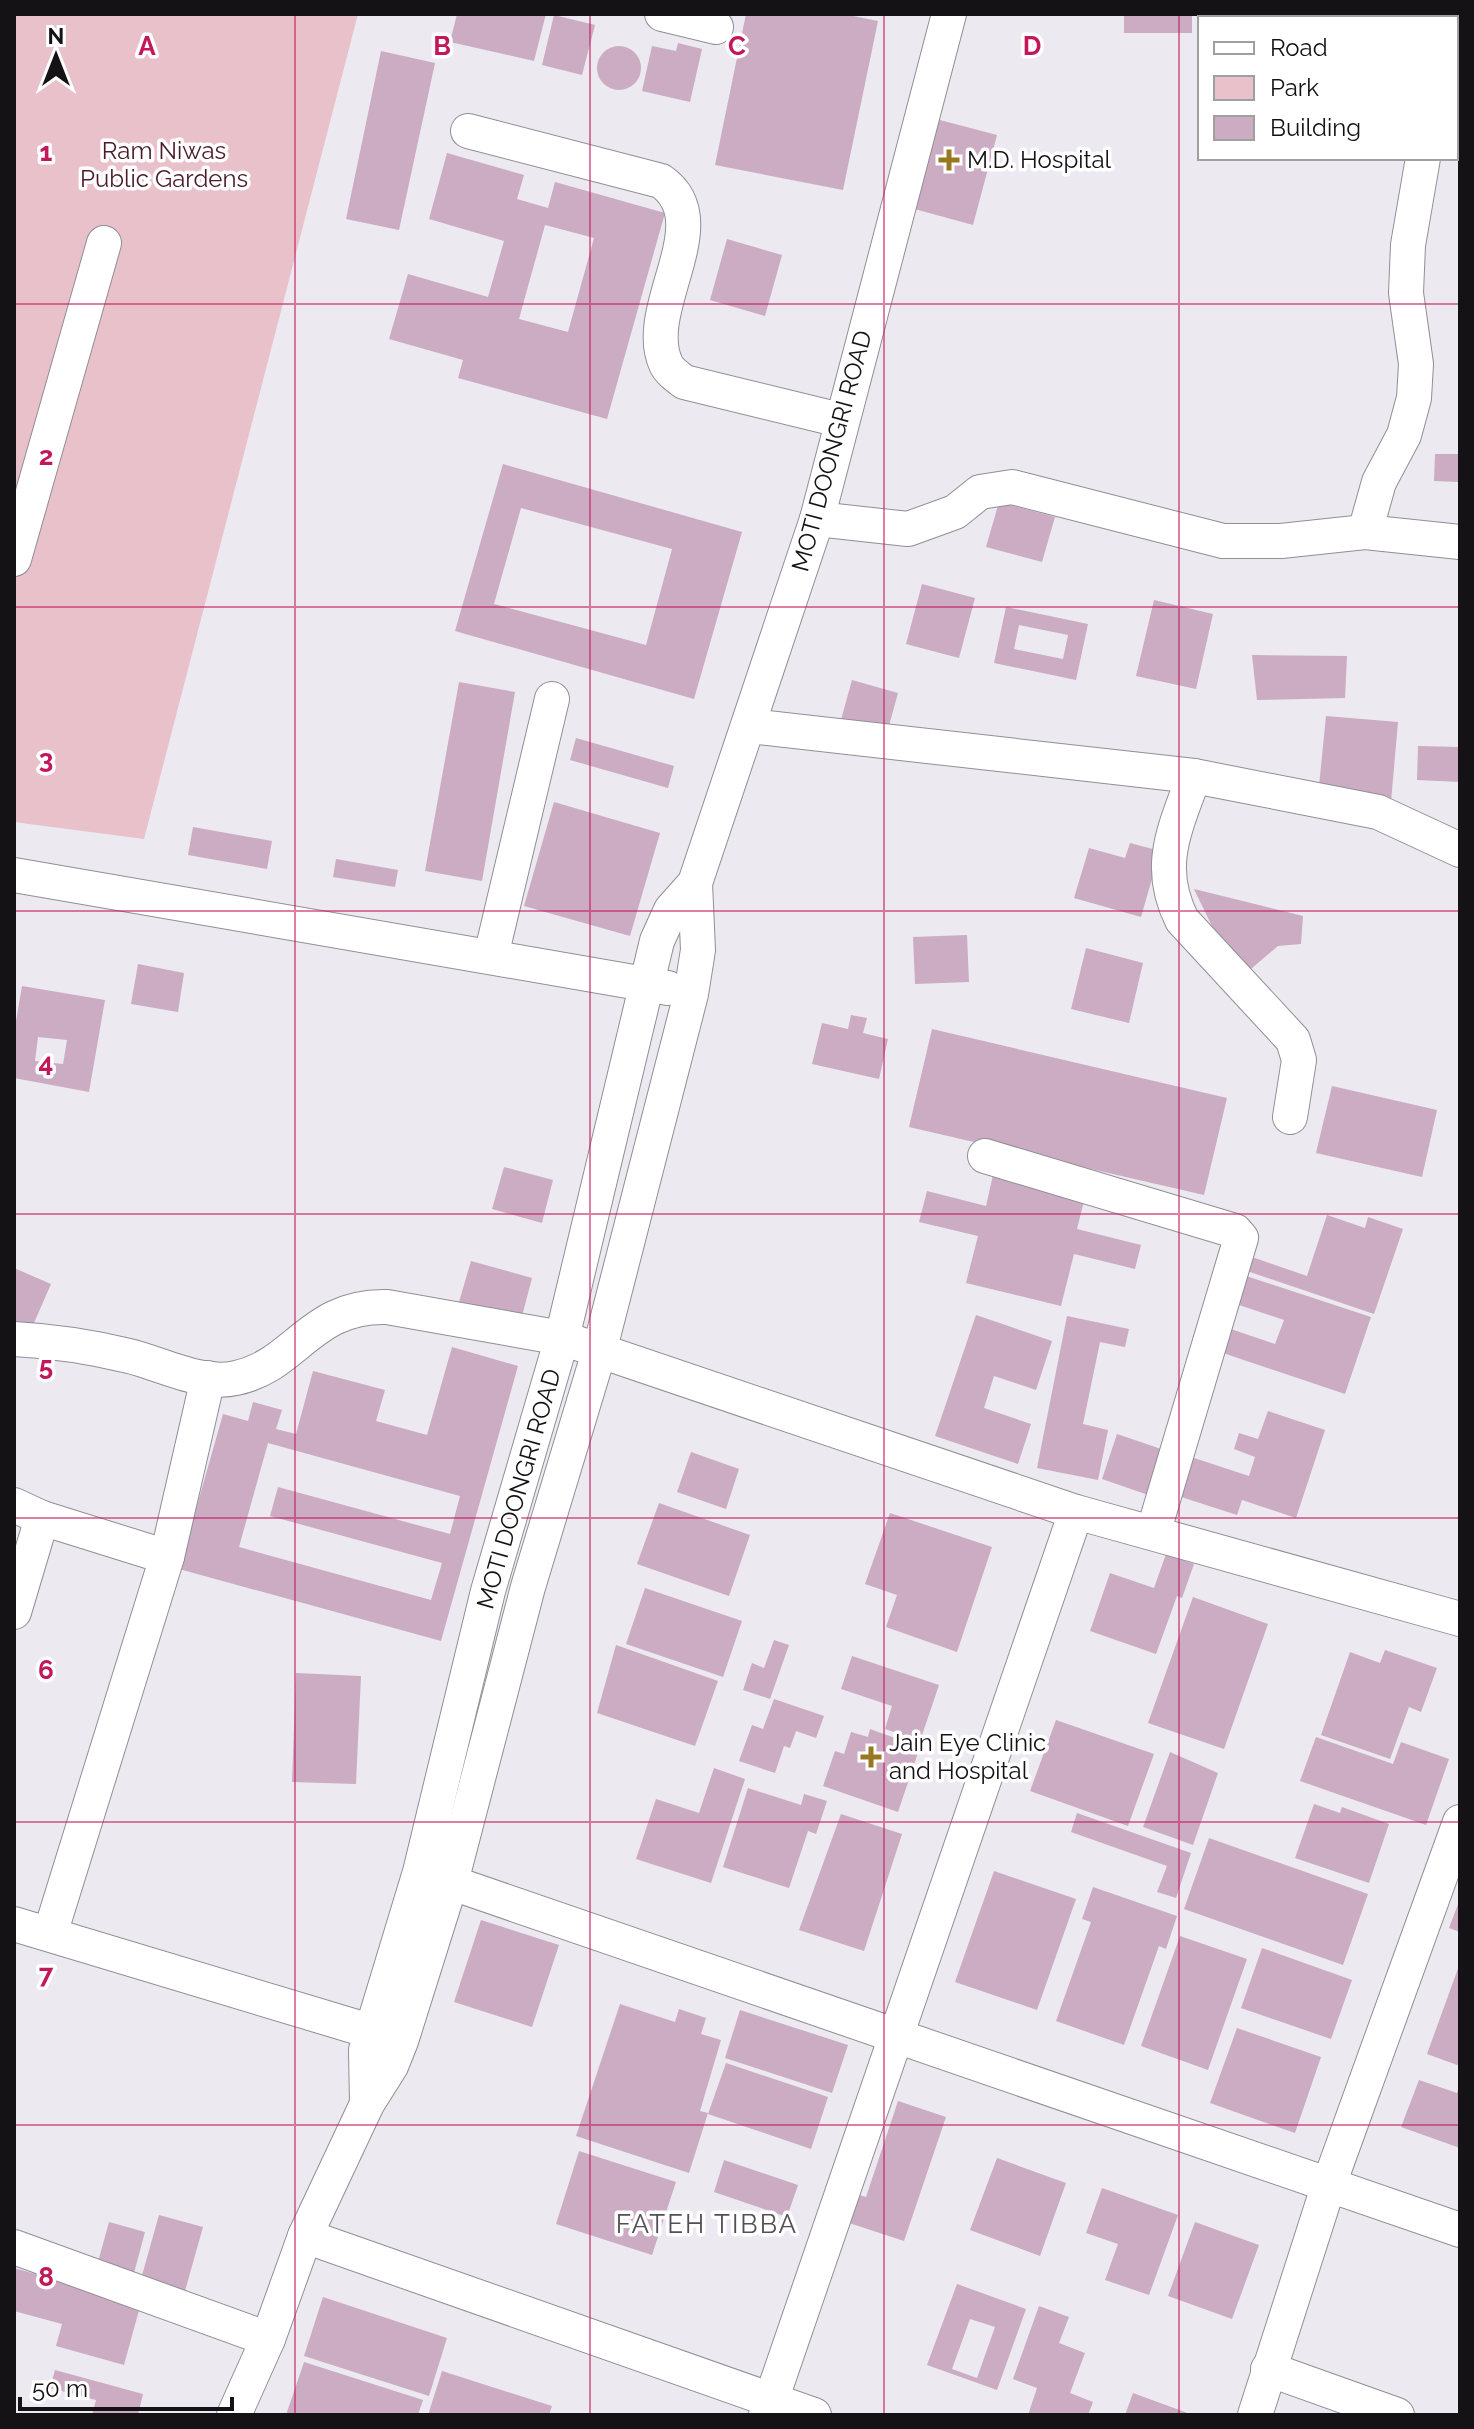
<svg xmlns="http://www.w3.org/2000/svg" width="1474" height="2429" font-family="Raleway,sans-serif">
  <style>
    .green { fill: #e8c1ca }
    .building { fill: #cbacc3; fill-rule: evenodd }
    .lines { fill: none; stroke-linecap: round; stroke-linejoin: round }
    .minor-casing { stroke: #918e94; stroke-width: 36 }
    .minor { stroke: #fff; stroke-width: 34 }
    .grid { fill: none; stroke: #c2185b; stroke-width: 2; stroke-opacity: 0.55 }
    .poi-dot { fill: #997721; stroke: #fff; stroke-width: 3 }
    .labels { text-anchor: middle; stroke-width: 7; stroke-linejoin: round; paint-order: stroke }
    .park-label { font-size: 24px; fill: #4b1929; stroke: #fff }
    .poi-label { font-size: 24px; fill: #141215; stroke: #fff; text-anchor: start }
    .street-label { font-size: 24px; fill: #141215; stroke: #fff }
    .neighbourhood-label { font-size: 26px; letter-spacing: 2px; fill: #535055; stroke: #fff }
    .grid-label { font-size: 26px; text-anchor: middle; font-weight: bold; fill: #c2185b; stroke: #fff; stroke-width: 7; stroke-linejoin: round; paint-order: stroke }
  </style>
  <rect width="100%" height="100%" fill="#ece9f0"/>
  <!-- green -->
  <polygon class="green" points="14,14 358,14 144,839 14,822"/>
  <!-- building -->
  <g class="building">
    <polygon points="457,14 546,14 534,61 450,42"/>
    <polygon points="746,14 843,14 878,21 843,190 715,165"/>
    <rect x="1124" y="14" width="68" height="19"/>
    <polygon points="554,15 595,25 582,75 542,65"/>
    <polygon points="678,43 702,49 690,102 642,91 652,46 676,51"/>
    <circle cx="619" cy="68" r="22"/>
    <polygon points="381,51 435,63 399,230 346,219"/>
    <polygon points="936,119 997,135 973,225 911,208"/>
    <path d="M447 153 524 175 517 199 548 208 555 182 665 213 607 419 458 378 463 360 389 339 408 274 488 297 504 241 429 219ZM545 225 594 238 568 332 519 319Z"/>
    <polygon points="727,239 782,255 765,316 710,300"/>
    <polygon points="1435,454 1460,454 1460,482 1434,481"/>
    <path d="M503 464 742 532 694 699 455 631ZM521 508 672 549 646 645 494 604Z"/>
    <polygon points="999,502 1055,517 1042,562 986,547"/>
    <polygon points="922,584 975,598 959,658 906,644"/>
    <polygon points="1154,600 1213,614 1196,689 1136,676"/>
    <path d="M1006 607 1088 624 1076 680 994 663ZM1019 625 1068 635 1063 659 1014 649Z"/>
    <polygon points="1252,655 1347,656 1345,698 1257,700"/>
    <polygon points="852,680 898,693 885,740 839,727"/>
    <polygon points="459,682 515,692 482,881 425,871"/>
    <polygon points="1326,716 1398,722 1391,802 1318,796"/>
    <polygon points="576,738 674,766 668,788 570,760"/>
    <polygon points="1418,746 1460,747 1460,782 1417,780"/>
    <polygon points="554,802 660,833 630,936 524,906"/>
    <polygon points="193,827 272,841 267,869 188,855"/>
    <polygon points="1130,843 1160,851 1141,917 1074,898 1089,848 1125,858"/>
    <polygon points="336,859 398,870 395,887 333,877"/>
    <polygon points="1194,889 1303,916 1301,944 1278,946 1238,980"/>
    <polygon points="967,935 969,982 915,984 913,937"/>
    <polygon points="1086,948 1143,963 1129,1023 1071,1009"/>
    <polygon points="138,964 184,973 178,1012 131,1004"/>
    <path d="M22 986 105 1000 89 1092 14 1078V1033ZM38 1037 67 1040 63 1064 35 1061Z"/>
    <polygon points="851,1015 867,1018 863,1033 888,1039 879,1079 812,1064 822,1023 848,1029"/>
    <polygon points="932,1029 1227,1098 1204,1195 909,1127"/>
    <polygon points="1332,1086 1437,1110 1422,1177 1316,1153"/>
    <polygon points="504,1167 553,1180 542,1223 492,1209"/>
    <polygon points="993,1175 1085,1197 1077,1229 1141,1245 1135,1269 1074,1254 1061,1306 966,1283 978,1236 919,1222 927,1191 986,1206"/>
    <polygon points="1327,1215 1365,1228 1368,1217 1403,1229 1374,1314 1244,1270 1249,1256 1307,1276"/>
    <polygon points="471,1261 532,1278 521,1320 459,1302"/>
    <polygon points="14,1268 51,1284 30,1332 14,1325"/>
    <polygon points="1234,1272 1371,1317 1345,1394 1211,1349 1219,1325 1275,1344 1284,1320 1224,1300"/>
    <polygon points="976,1315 1052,1341 1036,1390 994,1376 984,1408 1031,1424 1018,1464 935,1436"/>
    <polygon points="1067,1316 1129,1329 1125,1347 1100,1342 1083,1424 1108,1430 1098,1480 1037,1468"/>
    <path d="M452 1347 518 1366 441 1641 179 1569 223 1414 248 1421 253 1402 282 1410 276 1429 296 1434 313 1371 385 1390 376 1421 427 1435ZM268 1443 460 1496 450 1534 278 1487 270 1516 442 1563 431 1600 239 1547Z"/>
    <polygon points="1268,1411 1325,1430 1296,1518 1242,1500 1237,1515 1172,1494 1185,1455 1249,1476 1255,1457 1234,1449 1239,1433 1258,1439"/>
    <polygon points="1117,1434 1170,1452 1154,1497 1102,1479"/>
    <polygon points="691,1452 739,1469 726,1509 677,1492"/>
    <polygon points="659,1503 750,1535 729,1596 637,1564"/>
    <polygon points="890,1513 992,1547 957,1652 886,1627 897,1595 865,1584"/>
    <polygon points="1166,1554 1194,1564 1182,1598 1177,1596 1156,1654 1090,1631 1110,1573 1154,1588"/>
    <polygon points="645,1588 742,1621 723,1677 626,1644"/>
    <polygon points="1193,1597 1268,1624 1224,1749 1148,1723"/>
    <polygon points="774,1640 789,1645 770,1699 743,1690 752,1663 764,1668"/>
    <polygon points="616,1645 718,1681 695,1746 597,1713"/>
    <polygon points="1385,1650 1437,1668 1421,1712 1409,1707 1390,1759 1321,1735 1350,1652 1380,1663"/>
    <polygon points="852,1656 939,1685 920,1741 885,1729 892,1706 841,1689"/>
    <polygon points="296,1673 361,1676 356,1784 292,1782"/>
    <polygon points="774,1699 824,1716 816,1738 796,1731 790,1748 784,1746 775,1773 739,1761 752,1725 763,1729"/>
    <polygon points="1056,1720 1154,1754 1128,1826 1030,1791"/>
    <polygon points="870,1729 920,1747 898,1812 823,1786 835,1751 844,1754 851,1732 868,1737"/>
    <polygon points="1316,1737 1393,1764 1401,1742 1449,1759 1426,1825 1300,1781"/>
    <polygon points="1170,1752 1218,1773 1193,1845 1143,1827"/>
    <polygon points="714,1768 745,1779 711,1883 636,1859 656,1799 699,1813"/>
    <polygon points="748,1788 801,1805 804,1794 827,1801 816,1834 808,1831 789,1888 723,1867"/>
    <polygon points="1314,1804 1340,1813 1342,1807 1389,1824 1369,1883 1295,1858"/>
    <polygon points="1077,1813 1191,1853 1176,1898 1157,1892 1167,1866 1071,1832"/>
    <polygon points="841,1814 902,1834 864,1951 799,1930"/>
    <polygon points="1209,1838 1368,1894 1343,1965 1184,1909"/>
    <polygon points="994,1871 1076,1899 1037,2010 955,1982"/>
    <polygon points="1093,1887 1177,1916 1166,1949 1159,1946 1124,2045 1056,2021 1091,1922 1082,1919"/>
    <polygon points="1460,1899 1460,1932 1449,1928"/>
    <polygon points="481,1920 559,1945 532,2027 454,2002"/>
    <polygon points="1180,1936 1247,1959 1208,2070 1141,2046"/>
    <polygon points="1262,1948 1352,1980 1331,2039 1241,2008"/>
    <polygon points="1460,1963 1460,2066 1427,2054"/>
    <polygon points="620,2004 675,2022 679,2009 706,2018 701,2034 721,2040 700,2111 708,2113 689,2173 576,2136"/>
    <polygon points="740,2010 848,2045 832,2093 725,2058"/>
    <polygon points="1237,2028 1321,2057 1295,2133 1210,2103"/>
    <polygon points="726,2063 828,2097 811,2149 708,2114"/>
    <polygon points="1419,2080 1457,2093 1460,2085 1460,2148 1401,2127"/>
    <polygon points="898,2101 946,2117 904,2241 846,2222 856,2194 866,2197"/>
    <polygon points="579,2151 676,2182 652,2255 556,2224"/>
    <polygon points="997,2158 1066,2183 1040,2256 970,2230"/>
    <polygon points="724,2160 798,2185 787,2217 714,2192"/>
    <polygon points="1102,2188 1178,2215 1149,2295 1105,2280 1118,2244 1086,2233"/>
    <polygon points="159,2215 203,2227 183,2298 139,2286"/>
    <polygon points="109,2222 145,2232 134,2273 98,2262"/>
    <polygon points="1195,2222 1259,2245 1232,2319 1168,2296"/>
    <polygon points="14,2268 141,2303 124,2365 56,2346 62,2324 14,2311"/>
    <path d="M957 2284 1026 2309 997 2390 927 2365ZM970 2319 995 2327 977 2378 952 2369Z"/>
    <polygon points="323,2297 447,2338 429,2396 304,2356"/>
    <polygon points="1039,2306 1069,2317 1059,2343 1085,2353 1070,2393 1093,2402 1088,2415 1028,2415 1037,2388 1013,2379"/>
    <polygon points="304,2362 423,2400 418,2415 286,2415"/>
    <polygon points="55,2370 143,2394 138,2415 92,2415 96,2400 50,2388"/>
    <polygon points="442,2371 552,2406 549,2415 428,2415"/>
    <polygon points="1133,2393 1193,2415 1125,2415"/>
  </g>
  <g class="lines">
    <defs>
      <g id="minor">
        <polyline points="662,14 716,27"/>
        <polyline points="1456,76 1460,73"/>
        <path d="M468 131 661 181C720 222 640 308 666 364 669 371 678 377 684 382L840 420"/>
        <polyline points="817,519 908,529 955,512 980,492 1012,487 1223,541 1281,541 1365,532 1460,542"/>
        <polyline points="1365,532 1379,482 1404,435 1414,398 1416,364 1406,293 1408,245 1423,158"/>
        <polyline points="14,559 104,243"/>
        <polyline points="749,726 1194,776 1378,812 1460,850"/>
        <path d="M1194 776C1175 829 1155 866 1182 920L1293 1040 1299 1060 1290 1117"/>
        <polyline points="14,875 668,988"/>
        <polyline points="491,956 552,699"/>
        <polyline points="985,1156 1235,1231 1241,1238 1153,1533"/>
        <path d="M14 1339C52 1341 92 1347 129 1356 162 1364 202 1386 236 1378 297 1365 310 1305 387 1307L562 1338 1076 1512 1460 1619"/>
        <polyline points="14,1505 42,1518"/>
        <polyline points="167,1557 208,1378"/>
        <polyline points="14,1612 42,1518 167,1557 50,1934"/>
        <polyline points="432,1876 1460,2230"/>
        <polyline points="14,1924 393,2038"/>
        <polyline points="367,2104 366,2050 420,1872 488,1591 562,1338 657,941 671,910 695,883 817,519 949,14"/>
        <polyline points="305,2236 814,2415"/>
        <polyline points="14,2247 268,2339"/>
        <polyline points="1268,2369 1397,2415"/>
        <polyline points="234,2415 268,2339 305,2236 367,2104 391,2066 401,2041 451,1882 528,1587 599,1352 691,994 698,950 695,883"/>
        <polyline points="766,2415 1076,1512"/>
        <polyline points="1255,2415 1329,2184 1460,1822"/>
      </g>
    </defs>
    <!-- minor casing -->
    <use href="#minor" class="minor-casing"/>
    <!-- minor -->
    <use href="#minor" class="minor"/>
  </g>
  <!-- grid -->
  <path class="grid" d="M295 14V2415M590 14V2415M884 14V2415M1179 14V2415M14 304H1460M14 607H1460M14 911H1460M14 1214H1460M14 1518H1460M14 1822H1460M14 2125H1460"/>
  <!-- markers -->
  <g class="poi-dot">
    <path d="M945 148h8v8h8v8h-8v8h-8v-8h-8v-8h8z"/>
    <path d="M867 1745h8v8h8v8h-8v8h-8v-8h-8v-8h8z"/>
  </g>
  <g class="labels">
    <!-- park labels -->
    <g class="park-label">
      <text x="164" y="159">Ram Niwas<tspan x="164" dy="28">Public Gardens</tspan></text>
    </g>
    <!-- poi labels -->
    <g class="poi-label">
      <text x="967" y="168">M.D. Hospital</text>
      <text x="889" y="1751">Jain Eye Clinic<tspan x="889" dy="28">and Hospital</tspan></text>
    </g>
    <!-- street labels -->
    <g class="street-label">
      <text transform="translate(832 451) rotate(-75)" y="8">MOTI DOONGRI ROAD</text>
      <text transform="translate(519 1489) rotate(-74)" y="8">MOTI DOONGRI ROAD</text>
    </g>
    <!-- neighbourhood labels -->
    <g class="neighbourhood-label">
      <text x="707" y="2233">FATEH TIBBA</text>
    </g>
  </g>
  <g class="grid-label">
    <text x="147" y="55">A</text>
    <text x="442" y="55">B</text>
    <text x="737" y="55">C</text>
    <text x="1032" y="55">D</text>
    <text x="46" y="161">1</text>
    <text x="46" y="465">2</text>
    <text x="46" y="768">3</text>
    <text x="46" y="1072">4</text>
    <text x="46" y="1375">5</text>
    <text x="46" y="1679">6</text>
    <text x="46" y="1983">7</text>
    <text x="46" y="2286">8</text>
  </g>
  <!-- border -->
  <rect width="1474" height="2429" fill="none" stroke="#141215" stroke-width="32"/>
  <!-- legend -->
  <rect x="1198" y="16" width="260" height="144" fill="#ffffff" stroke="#a1a0a1" stroke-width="2"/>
  <rect x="1214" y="42" width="40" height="12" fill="#ffffff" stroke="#a1a0a1" stroke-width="2"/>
  <text x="1270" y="56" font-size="24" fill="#141215">Road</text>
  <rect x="1214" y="76" width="40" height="24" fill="#e8c1ca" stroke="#a1a0a1" stroke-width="2"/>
  <text x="1270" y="96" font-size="24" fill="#141215">Park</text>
  <rect x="1214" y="116" width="40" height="24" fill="#cbacc3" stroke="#a1a0a1" stroke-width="2"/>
  <text x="1270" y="136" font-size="24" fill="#141215">Building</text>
  <!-- north arrow -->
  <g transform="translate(56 56)" stroke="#ffffff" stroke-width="6" paint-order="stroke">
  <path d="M0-6L14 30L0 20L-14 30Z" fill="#141215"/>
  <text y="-12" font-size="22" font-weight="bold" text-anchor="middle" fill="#141215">N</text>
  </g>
  <!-- scale -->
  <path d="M20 2397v12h212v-12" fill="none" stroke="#141215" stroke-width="4"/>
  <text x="32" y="2397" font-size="24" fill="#141215" stroke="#ffffff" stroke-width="6" paint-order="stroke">50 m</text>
</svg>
